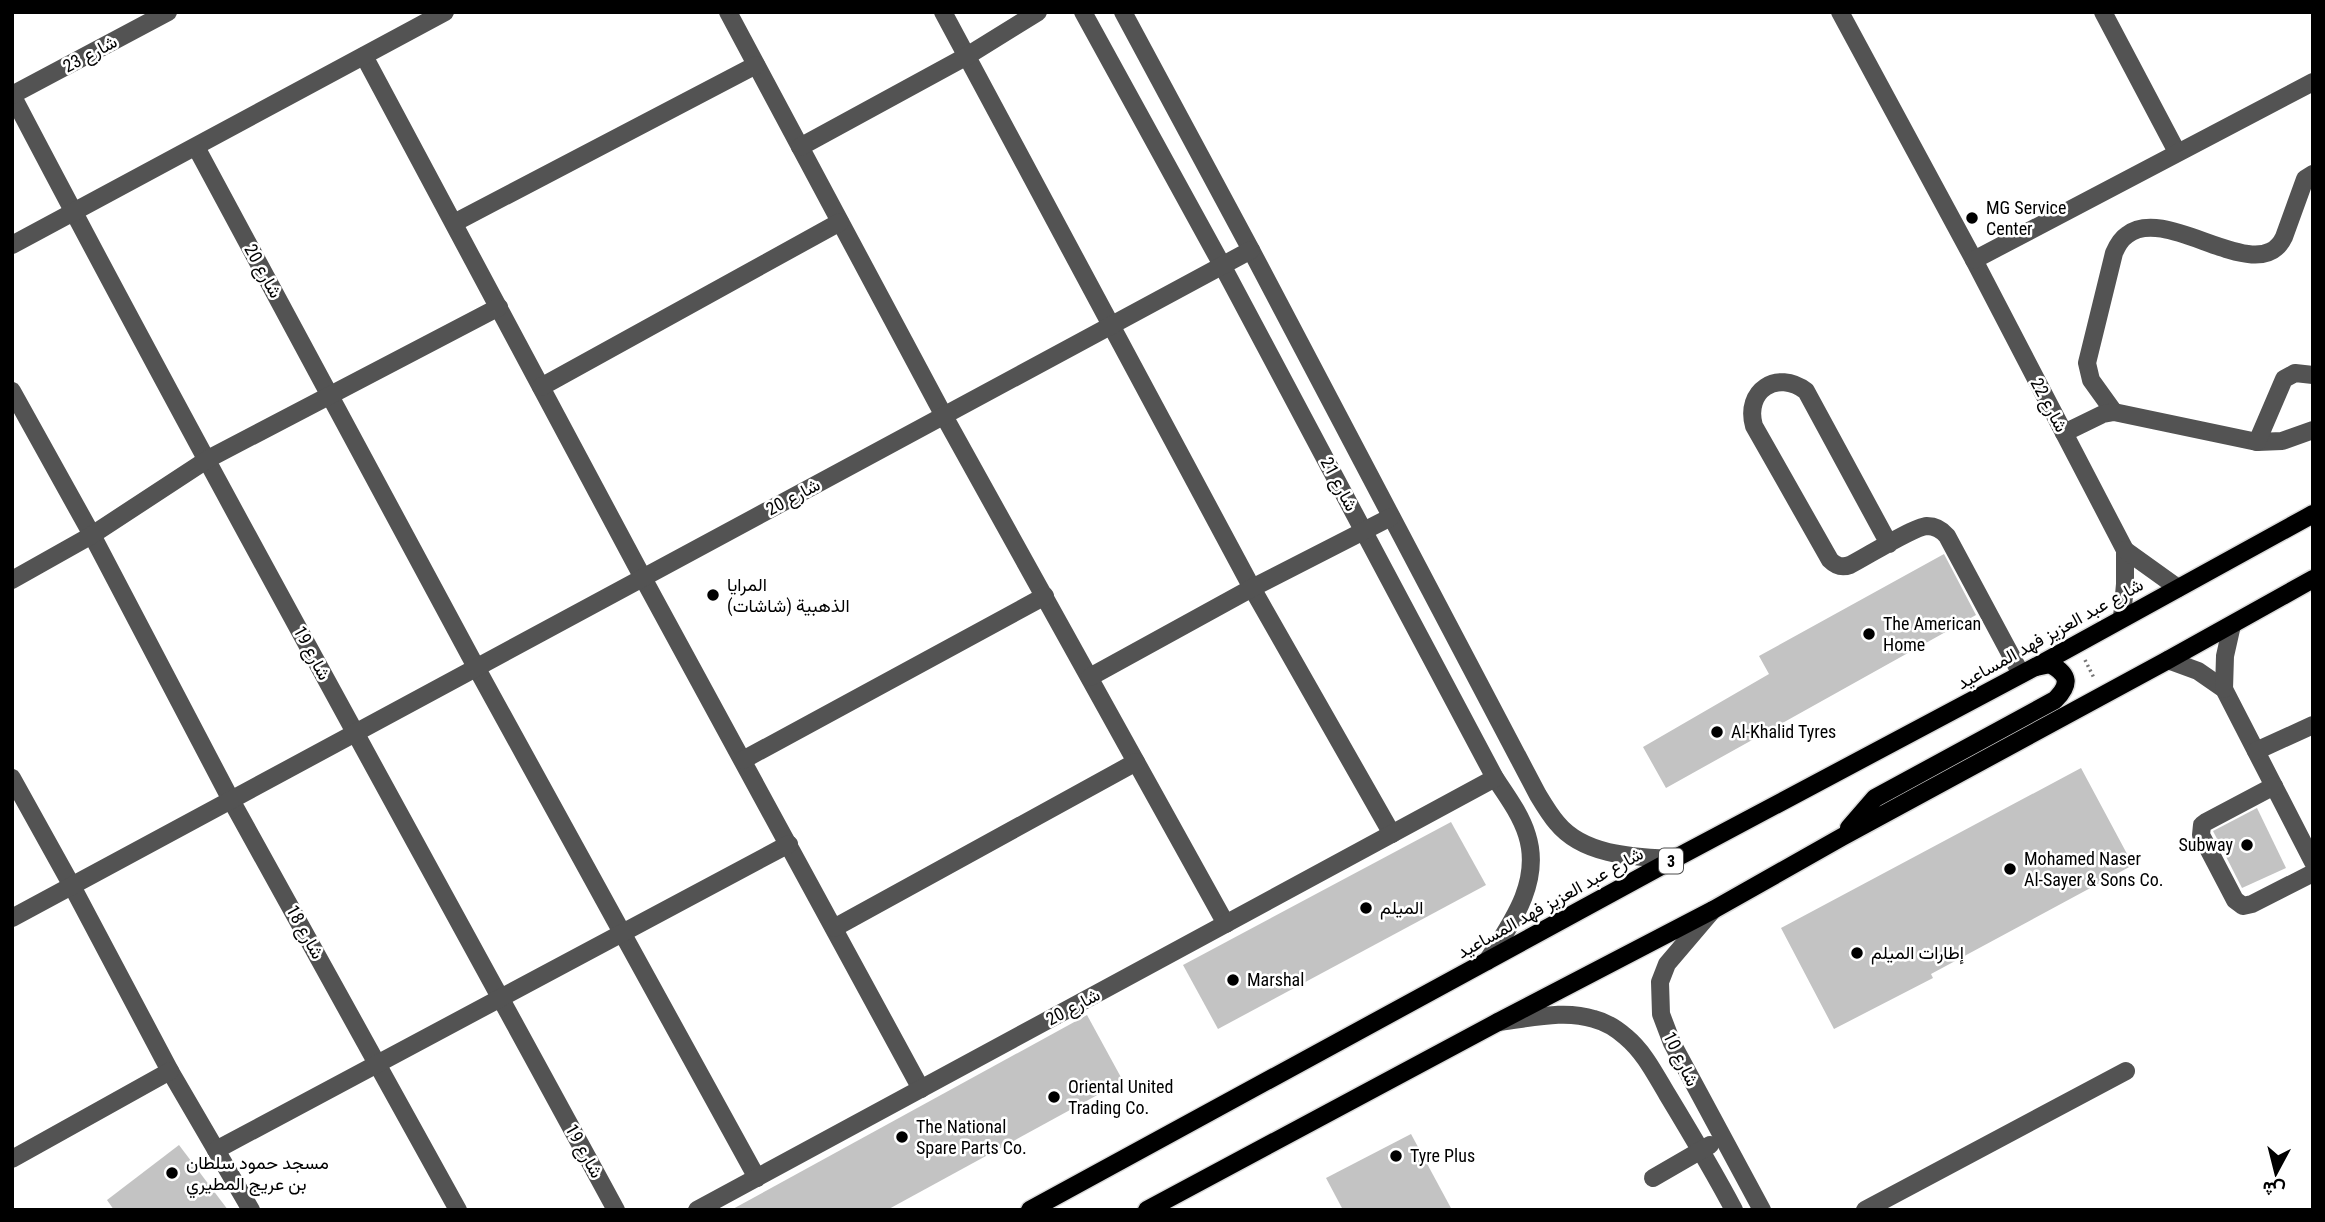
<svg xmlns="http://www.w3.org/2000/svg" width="2325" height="1222" font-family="'Roboto Condensed',Vazirmatn,sans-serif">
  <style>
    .building { fill: #c3c3c3 }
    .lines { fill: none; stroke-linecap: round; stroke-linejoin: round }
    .major-casing { stroke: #dbdbdb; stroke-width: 21 }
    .path { stroke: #757575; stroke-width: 3.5; stroke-dasharray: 2 3.5; stroke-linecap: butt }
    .minor { stroke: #535353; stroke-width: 18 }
    .major { stroke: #000; stroke-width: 18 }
    .poi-dot { fill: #000; stroke: #fff; stroke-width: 2.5 }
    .labels { text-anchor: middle; stroke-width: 5; stroke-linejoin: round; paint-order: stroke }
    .shield { fill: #fff; stroke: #4c4c4c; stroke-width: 2 }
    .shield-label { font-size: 16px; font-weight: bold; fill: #000 }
    .street-label { font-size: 18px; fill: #000; stroke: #fff }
    .poi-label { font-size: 18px; fill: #000; stroke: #fff; text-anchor: start }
  </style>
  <rect width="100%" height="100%" fill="#fff"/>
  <!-- building -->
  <g class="building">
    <polygon points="1944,554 1976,615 1666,788 1643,747 1769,674 1759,656"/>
    <polygon points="2081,768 2133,865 1931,974 1933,978 1834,1029 1781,928"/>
    <polygon points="2257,808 2286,868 2242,888 2213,831"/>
    <polygon points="1451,822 1486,885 1218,1029 1183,965"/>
    <polygon points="1087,1015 1123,1081 887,1210 731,1210"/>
    <polygon points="1411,1134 1452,1210 1343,1210 1326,1178"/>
    <polygon points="179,1145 228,1210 114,1210 107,1200"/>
  </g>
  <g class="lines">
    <defs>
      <g id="major">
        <path d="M1849 828 1875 798 2055 700C2070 685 2070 675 2050 664L2036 667"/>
        <polyline points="1030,1210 1674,859 2035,667 2313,514"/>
        <polyline points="1147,1210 1498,1022 1713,910 1842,837 2168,660 2313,579"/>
      </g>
    </defs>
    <!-- major casing -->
    <use href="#major" class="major-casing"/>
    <!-- path -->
    <polyline class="path" points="2085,660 2094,678"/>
    <!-- minor -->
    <g class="minor">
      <polyline points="728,12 944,416 1226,924"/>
      <polyline points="943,12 1252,588 1392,834"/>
      <path d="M1083 12 1222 265 1495 778C1507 796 1521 815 1527 835 1542 882 1511 924 1487 961"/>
      <path d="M1123 12 1251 250 1538 795C1544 805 1550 815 1557 823 1584 856 1635 857 1674 859"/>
      <polyline points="1840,12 1974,260 2125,550 2125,584 2122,618"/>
      <polyline points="2103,12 2177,152"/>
      <polyline points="364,56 643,578 921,1089"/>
      <path d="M12 95C208 469 414 838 616 1210"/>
      <polyline points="12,95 168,12"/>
      <polyline points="196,147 476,667 757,1178"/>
      <polyline points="800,147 967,56 1038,12"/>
      <polyline points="454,223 756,65"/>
      <polyline points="12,245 445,12"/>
      <polyline points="1974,260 2313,82"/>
      <polyline points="541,387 840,222"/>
      <polyline points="12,391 92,535 231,800 458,1210"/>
      <path d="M2114 412 2091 380 2087 363 2114 253C2117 246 2121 239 2127 235 2167 203 2259 290 2284 237L2305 179 2313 174"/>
      <polyline points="2064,433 2103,414 2114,412 2257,442 2282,441 2313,430"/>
      <polyline points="2257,442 2284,379 2295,373 2313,375"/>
      <path d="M1889 544 1806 391C1777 369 1744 391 1754 426L1830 560C1836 566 1842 568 1850 565 1866 557 1913 527 1927 526 1936 526 1942 530 1947 536L2021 674"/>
      <polyline points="2125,550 2178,588"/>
      <polyline points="12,580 92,535 208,459 499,307"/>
      <polyline points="2168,660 2198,671 2224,689 2313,862"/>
      <polyline points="1090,677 1252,588 1391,517"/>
      <polyline points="2224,689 2225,656 2232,625"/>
      <polyline points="2256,751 2313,725"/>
      <polyline points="743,760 1045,596"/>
      <polyline points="12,778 72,886 170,1071 251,1210"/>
      <polyline points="2274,786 2206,822 2202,825 2201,835 2235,900 2243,906 2252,904 2313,873"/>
      <polyline points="1713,910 1667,964 1660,982 1661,1014 1672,1043 1762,1210"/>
      <polyline points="12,918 1251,250"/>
      <polyline points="834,928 1136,762"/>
      <path d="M1498 1022C1529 1019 1563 1009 1594 1019 1606 1022 1617 1029 1626 1037 1644 1052 1655 1074 1667 1094 1690 1132 1713 1170 1734 1210"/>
      <polyline points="216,1150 789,844"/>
      <polyline points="12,1159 170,1071"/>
      <polyline points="1653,1178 1710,1145"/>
      <polyline points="697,1210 1495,778"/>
      <polyline points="1865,1210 2126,1071"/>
    </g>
    <!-- major -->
    <use href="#major" class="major"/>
  </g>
  <!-- markers -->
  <g class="poi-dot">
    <circle cx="1972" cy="218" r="7"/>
    <circle cx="713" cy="595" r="7"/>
    <circle cx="1869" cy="634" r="7"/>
    <circle cx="1717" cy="732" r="7"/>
    <circle cx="2247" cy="845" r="7"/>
    <circle cx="2010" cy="869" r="7"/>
    <circle cx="1366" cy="908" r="7"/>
    <circle cx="1857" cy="953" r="7"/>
    <circle cx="1233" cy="980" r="7"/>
    <circle cx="1054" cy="1097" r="7"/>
    <circle cx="902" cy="1137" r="7"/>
    <circle cx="1396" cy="1156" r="7"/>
    <circle cx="172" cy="1173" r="7"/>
  </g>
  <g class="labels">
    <!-- shield labels -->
    <rect class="shield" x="1659" y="848.5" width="24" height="25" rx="5"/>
    <g class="shield-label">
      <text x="1671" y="867">3</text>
    </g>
    <!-- street labels -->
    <g class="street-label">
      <text transform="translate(90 54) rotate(-28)" y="6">شارع 23</text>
      <text transform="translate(263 271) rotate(61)" y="6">شارع 20</text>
      <text transform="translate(2049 405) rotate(62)" y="6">شارع 22</text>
      <text transform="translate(1339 484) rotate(62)" y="6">شارع 21</text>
      <text transform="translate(793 497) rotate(-28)" y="6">شارع 20</text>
      <text transform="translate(2050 634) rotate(-29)" y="6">شارع عبد العزيز فهد المساعيد</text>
      <text transform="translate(312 653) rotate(62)" y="6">شارع 19</text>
      <text transform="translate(1550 903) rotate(-29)" y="6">شارع عبد العزيز فهد المساعيد</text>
      <text transform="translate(305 932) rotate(61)" y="6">شارع 18</text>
      <text transform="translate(1073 1007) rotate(-28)" y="6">شارع 20</text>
      <text transform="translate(1681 1059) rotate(64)" y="6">شارع 10</text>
      <text transform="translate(584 1151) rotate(61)" y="6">شارع 19</text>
    </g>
    <!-- poi labels -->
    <g class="poi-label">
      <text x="1986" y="214">MG Service<tspan x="1986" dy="21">Center</tspan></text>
      <text x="727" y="591">المرايا<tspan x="727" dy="21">الذهبية (شاشات)</tspan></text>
      <text x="1883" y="630">The American<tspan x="1883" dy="21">Home</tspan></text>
      <text x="1731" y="738">Al-Khalid Tyres</text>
      <text x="2233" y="851" text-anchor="end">Subway</text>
      <text x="2024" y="865">Mohamed Naser<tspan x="2024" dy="21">Al-Sayer &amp; Sons Co.</tspan></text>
      <text x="1380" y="914">الميلم</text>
      <text x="1871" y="959">إطارات الميلم</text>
      <text x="1247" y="986">Marshal</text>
      <text x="1068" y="1093">Oriental United<tspan x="1068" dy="21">Trading Co.</tspan></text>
      <text x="916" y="1133">The National<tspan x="916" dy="21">Spare Parts Co.</tspan></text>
      <text x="1410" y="1162">Tyre Plus</text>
      <text x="186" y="1169">مسجد حمود سلطان<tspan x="186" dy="21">بن عريج المطيري</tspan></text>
    </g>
  </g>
  <!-- border -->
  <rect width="2325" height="1222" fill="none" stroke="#000000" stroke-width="28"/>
  <!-- north arrow -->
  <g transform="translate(2276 1173) rotate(187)" stroke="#ffffff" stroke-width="5" paint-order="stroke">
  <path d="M0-5L12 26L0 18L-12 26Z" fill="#000000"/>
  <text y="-10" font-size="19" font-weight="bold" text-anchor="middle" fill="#000000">ش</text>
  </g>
</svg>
